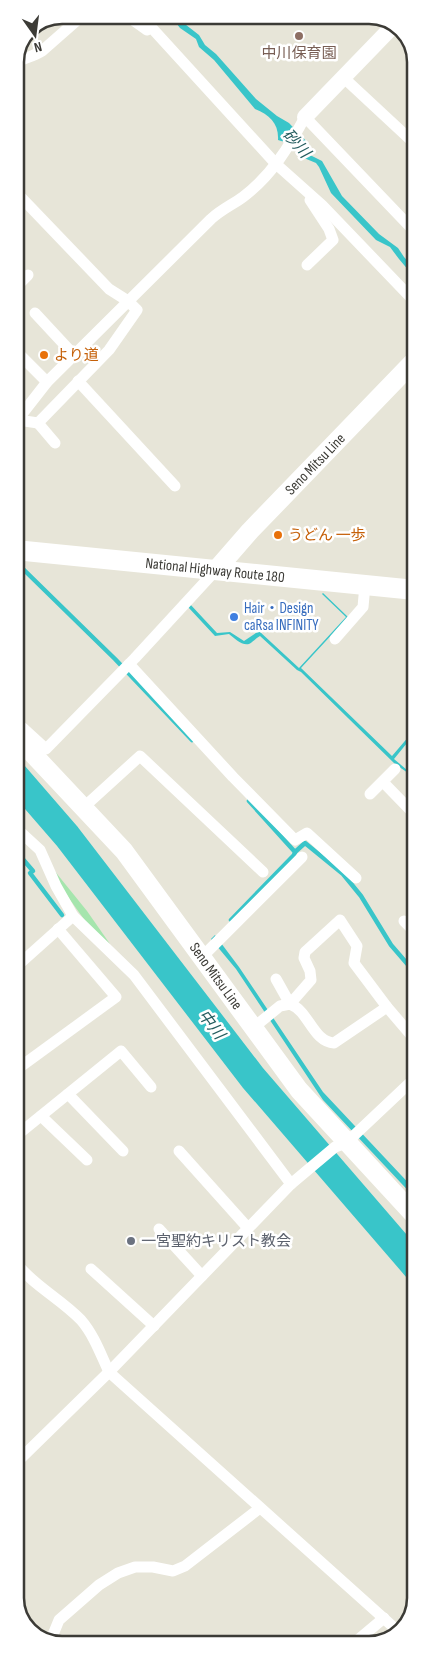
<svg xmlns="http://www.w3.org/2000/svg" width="431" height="1660" font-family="'Sofia Sans Condensed','Noto Sans JP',sans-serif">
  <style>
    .green { fill: #a5e5ad }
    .water { fill: #39c5c9 }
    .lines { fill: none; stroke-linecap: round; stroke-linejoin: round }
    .stream { stroke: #39c5c9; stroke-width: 4.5 }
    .river { stroke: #39c5c9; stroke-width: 28 }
    .minor { stroke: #fff; stroke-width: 11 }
    .secondary { stroke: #fff; stroke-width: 16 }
    .primary { stroke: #fff; stroke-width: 19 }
    .trunk { stroke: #fff; stroke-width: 20 }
    .education-dot { fill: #8d6e63; stroke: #fff; stroke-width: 2 }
    .food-dot { fill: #e8710a; stroke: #fff; stroke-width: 2 }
    .shop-dot { fill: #3f7fe0; stroke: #fff; stroke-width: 2 }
    .worship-dot { fill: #6b7280; stroke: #fff; stroke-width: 2 }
    .labels { text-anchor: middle; stroke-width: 5; stroke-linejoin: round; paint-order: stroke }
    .education-label { font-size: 15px; fill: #785e54; stroke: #fff }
    .food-label { font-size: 15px; fill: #c56008; stroke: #fff; text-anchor: start }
    .street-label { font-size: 15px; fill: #3c3b36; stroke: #fff }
    .shop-label { font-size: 15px; fill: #366cbe; stroke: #fff; text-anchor: start }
    .worship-label { font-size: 15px; fill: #5b616d; stroke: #fff; text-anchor: start }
    .water-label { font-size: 16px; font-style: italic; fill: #255d5f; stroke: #fff }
    .rim { fill: none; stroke: #3c3b36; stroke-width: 2.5 }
  </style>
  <rect width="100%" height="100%" fill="#e7e5d8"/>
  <!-- green -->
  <polygon class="green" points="53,869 87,911 110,944 91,929 58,883"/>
  <!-- water -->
  <g class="water">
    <path d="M170 15H176L181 21 199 35 205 45 216 54 256 99 277 116 289 123 306 141 308 152 310 155 322 161 342 196 379 234 398 248 404 257 415 269V278L399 259 390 247 376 240 331 193 319 167 316 163 304 158 294 145 278 140C279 124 270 115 255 109L214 60 199 47 196 39 180 28Z"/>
    <path d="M323 593 348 617 301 668 392 756 416 728V732L394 759 407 770 416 771V774L408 773 395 764 301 672 297 670 260 636C256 638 253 642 249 644 242 646 234 638 229 634L215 636 188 607 189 603 217 633 230 632 244 641 259 631 299 668 346 617 322 594Z"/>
    <polygon points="215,935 239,967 323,1092 416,1191 416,1199 323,1100 236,969 211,939"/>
  </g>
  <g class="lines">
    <!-- stream -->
    <g class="stream">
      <polyline points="15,562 20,563 22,568 115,659 192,740"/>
      <polyline points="15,850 33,871 30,873 62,915"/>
      <polyline points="295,852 305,843 343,874 361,896 391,945 416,974"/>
      <polyline points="231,920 294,855 295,852 249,801"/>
    </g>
    <!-- river -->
    <polyline class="river" points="15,776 67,836 253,1078 416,1267"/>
    <!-- minor -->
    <g class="minor">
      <polyline points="126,15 147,30"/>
      <polyline points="140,15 276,164 322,205 415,302"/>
      <path d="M15 63C24 58 34 56 42 51L83 15"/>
      <polyline points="344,78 415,144"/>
      <polyline points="15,191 109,289 128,301 137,310 109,350 38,423 18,420"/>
      <polyline points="307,265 333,240 329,229 310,200"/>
      <polyline points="15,288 28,275"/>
      <polyline points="35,313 74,355"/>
      <polyline points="15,350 47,382"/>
      <polyline points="78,381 175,486"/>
      <path d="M15 423 47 382 211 219C222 209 232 205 243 197 271 176 289 147 305 117L415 232"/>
      <polyline points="38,423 55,443"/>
      <polyline points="335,639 363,607 365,585"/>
      <polyline points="129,664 233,777 295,840 307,833 356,878"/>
      <polyline points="15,729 23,728 46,749 135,658 216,570"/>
      <polyline points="383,782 416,816"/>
      <polyline points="370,794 395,769"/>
      <polyline points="84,807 140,756 263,872"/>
      <polyline points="15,827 40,850 56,886 73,916 134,975 291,1184"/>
      <polyline points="404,921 416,933"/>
      <polyline points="202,957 302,857"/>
      <polyline points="16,967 73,916"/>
      <polyline points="276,979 290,1004 311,980 310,971 304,958 305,952 340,920 357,946 354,963 387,1007 416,1041"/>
      <path d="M253 1028 280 1006 290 1004C309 1011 313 1042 334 1043L387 1007"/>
      <polyline points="16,1070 116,997 58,929"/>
      <polyline points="68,1094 123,1151"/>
      <polyline points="41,1116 87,1160"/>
      <polyline points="16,1136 121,1051 151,1087"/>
      <polyline points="179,1151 248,1228"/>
      <polyline points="159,1229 202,1276"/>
      <path d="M16 1263C34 1286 61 1299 81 1320 94 1335 101 1355 109 1372L399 1632"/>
      <polyline points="91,1269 154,1326"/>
      <polyline points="16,1463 109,1372 291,1184 335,1147 346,1143 416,1077"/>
      <polyline points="50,1642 59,1620 99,1585 118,1573 135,1567 153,1567 173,1571 185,1566 260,1508"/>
      <polyline points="353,1644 384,1618"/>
    </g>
    <!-- secondary -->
    <polyline class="secondary" points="305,117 395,24"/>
    <!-- primary -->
    <g class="primary">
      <polyline points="216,570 250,531 415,360"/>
      <polyline points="15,735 124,851 299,1090 416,1217"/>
    </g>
    <!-- trunk -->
    <polyline class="trunk" points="15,550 415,590"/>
  </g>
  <!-- markers -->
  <circle class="education-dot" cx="299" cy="36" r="5"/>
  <g class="food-dot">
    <circle cx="44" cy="355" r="5"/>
    <circle cx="278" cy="535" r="5"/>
  </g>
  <circle class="shop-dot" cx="234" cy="617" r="5"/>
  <circle class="worship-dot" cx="131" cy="1241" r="5"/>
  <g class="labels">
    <!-- education labels -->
    <g class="education-label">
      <text x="299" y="58">中川保育園</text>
    </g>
    <!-- food labels -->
    <g class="food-label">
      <text x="54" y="360">より道</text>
      <text x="288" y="540">うどん 一歩</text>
    </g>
    <!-- street labels -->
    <g class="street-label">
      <text transform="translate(315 464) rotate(-46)" y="5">Seno Mitsu Line</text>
      <text transform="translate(215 570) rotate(6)" y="5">National Highway Route 180</text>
      <text transform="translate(216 976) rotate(54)" y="5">Seno Mitsu Line</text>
    </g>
    <!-- shop labels -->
    <g class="shop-label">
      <text x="244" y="613">Hair・Design<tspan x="244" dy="17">caRsa INFINITY</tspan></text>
    </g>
    <!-- worship labels -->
    <g class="worship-label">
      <text x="141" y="1246">一宮聖約キリスト教会</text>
    </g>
    <!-- water labels -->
    <g class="water-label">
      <text transform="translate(297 143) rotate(48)" y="6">砂川</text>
      <text transform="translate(212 1024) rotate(52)" y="6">中川</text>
    </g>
  </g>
  <!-- crop -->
  <path d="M0 0H431V1660H0ZM62 24H369A38 38 0 0 1 407 62V1598A38 38 0 0 1 369 1636H62A38 38 0 0 1 24 1598V62A38 38 0 0 1 62 24Z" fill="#fff" fill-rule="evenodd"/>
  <path class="rim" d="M62 24H369A38 38 0 0 1 407 62V1598A38 38 0 0 1 369 1636H62A38 38 0 0 1 24 1598V62A38 38 0 0 1 62 24Z"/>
  <!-- north arrow -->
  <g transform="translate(35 35) rotate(166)" stroke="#ffffff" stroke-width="4" paint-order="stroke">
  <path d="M0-4L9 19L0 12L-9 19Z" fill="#3c3b36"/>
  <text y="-8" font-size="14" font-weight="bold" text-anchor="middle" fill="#3c3b36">N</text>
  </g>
</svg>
